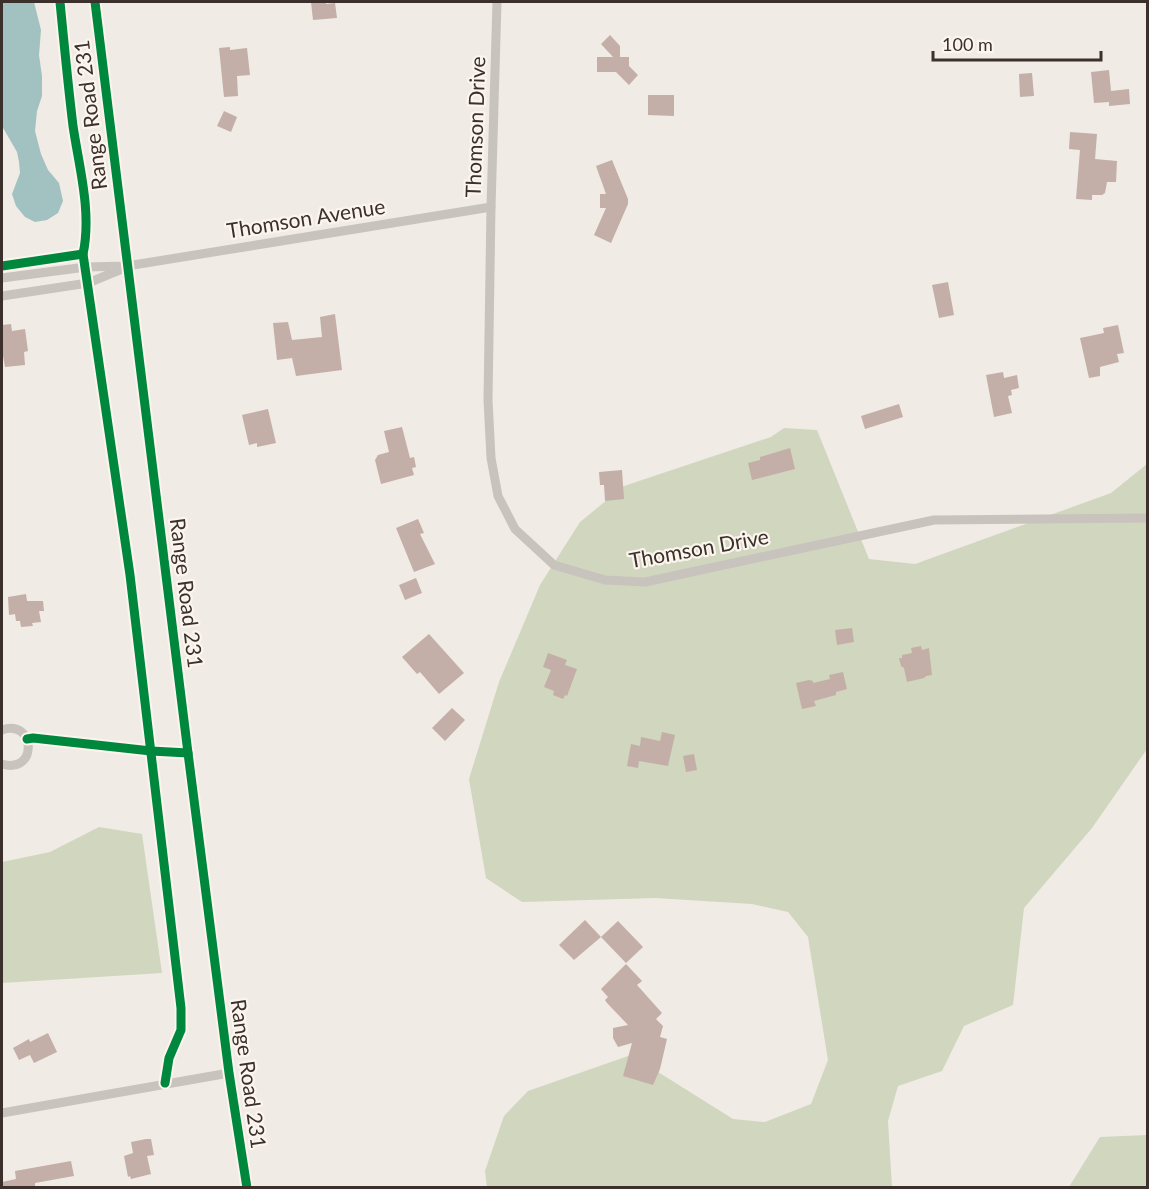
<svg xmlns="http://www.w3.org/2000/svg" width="1149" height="1189" font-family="Lato,sans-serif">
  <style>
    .green { fill: #d1d6bf }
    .water { fill: #a1c2c1 }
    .building { fill: #c3afa7 }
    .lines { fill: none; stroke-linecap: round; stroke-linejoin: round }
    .minor { stroke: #c9c3be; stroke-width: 9 }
    .tertiary { stroke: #c9c3be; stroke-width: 12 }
    .cycleway-casing { stroke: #fbf5ee; stroke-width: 13 }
    .cycleway { stroke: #00873e; stroke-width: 9 }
    .labels { text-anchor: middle; stroke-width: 4.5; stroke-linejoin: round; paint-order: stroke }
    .street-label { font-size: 21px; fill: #3b302b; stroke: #fbf5ee }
  </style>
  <rect width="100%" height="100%" fill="#f0ebe5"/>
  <!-- green -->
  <g class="green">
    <polygon points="784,428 817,430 869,559 915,564 1111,493 1147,464 1147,749 1092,828 1024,908 1013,1005 964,1026 942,1071 898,1086 888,1121 892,1187 487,1187 485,1171 504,1116 528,1091 631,1055 733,1119 765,1122 811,1104 828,1060 808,937 788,912 752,904 655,898 522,902 486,878 469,779 499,682 540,585 580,522 624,486 771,437"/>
    <polygon points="99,827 142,834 162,973 2,983 2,862 50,852"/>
    <polygon points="1147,1135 1147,1187 1069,1187 1100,1137"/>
  </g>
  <!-- water -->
  <polygon class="water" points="2,2 34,2 41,30 39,55 42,76 42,96 37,111 35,131 41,154 48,170 59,183 63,201 58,213 47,220 35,222 25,217 16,206 12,194 20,173 19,162 17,152 2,126"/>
  <!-- building -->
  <g class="building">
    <polygon points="311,2 326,2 326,4 335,3 337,18 313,20"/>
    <polygon points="610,35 620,46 620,57 629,57 629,66 638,75 629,85 616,72 597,72 597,57 613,57 601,44"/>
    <polygon points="230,47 230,50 247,48 250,75 237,76 238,96 224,97 219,48"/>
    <polygon points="1109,70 1111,91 1129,89 1130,104 1109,106 1109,102 1094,103 1091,72"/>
    <polygon points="1032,73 1034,96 1020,97 1019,74"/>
    <polygon points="648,95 674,95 674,116 648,115"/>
    <polygon points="224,111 237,117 231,132 217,126"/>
    <polygon points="1070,132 1097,134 1095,159 1117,161 1116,182 1107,182 1105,193 1102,195 1092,195 1092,200 1076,199 1080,150 1069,149"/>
    <polygon points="612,160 628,199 628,204 611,243 594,235 606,208 600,208 600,194 606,194 596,166"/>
    <polygon points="948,282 954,315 939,318 932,285"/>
    <polygon points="335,314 342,370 296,376 292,358 277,360 273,323 288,322 292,340 322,337 320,317"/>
    <polygon points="11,324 12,331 25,329 28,351 24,352 25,365 5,367 2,350 2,325"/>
    <polygon points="1118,325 1124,353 1117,354 1119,362 1100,367 1100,376 1089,378 1080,338 1104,333 1103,328"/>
    <polygon points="1003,372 1004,378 1017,375 1019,388 1011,390 1012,395 1008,396 1012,413 994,417 986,375"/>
    <polygon points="899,404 903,417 865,429 861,416"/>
    <polygon points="268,409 276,443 257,447 257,443 249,445 242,415"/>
    <polygon points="402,427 410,458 414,457 416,467 412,468 414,475 381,484 375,460 378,455 389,452 384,431"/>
    <polygon points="790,448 795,469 752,480 748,463 760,460 760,457"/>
    <polygon points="622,470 624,499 605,501 604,485 600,485 599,472"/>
    <polygon points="418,519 424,533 420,534 435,564 414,572 396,528"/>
    <polygon points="416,578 422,593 405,600 399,585"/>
    <polygon points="26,594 27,601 43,601 44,611 39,611 41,622 32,623 33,626 21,627 20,621 16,621 15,614 9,615 8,597"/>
    <polygon points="852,628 854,642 837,645 835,630"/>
    <polygon points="429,634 464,673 439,694 420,672 417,674 402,657"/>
    <polygon points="921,646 922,650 929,648 932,675 926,676 924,678 907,682 904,668 901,666 899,658 902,658 902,655 912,653 911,648"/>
    <polygon points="548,653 567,660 565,665 577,669 567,696 565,695 563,699 553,695 554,691 544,687 551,670 543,667"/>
    <polygon points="843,672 847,689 836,692 836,695 814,701 816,706 802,709 796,683 809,680 813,681 813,683 830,679 829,675"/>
    <polygon points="452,708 465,720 445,741 432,728"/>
    <polygon points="662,732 675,735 668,766 639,761 638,768 627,766 631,744 640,746 641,737 660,741"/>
    <polygon points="694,754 697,770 686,772 683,756"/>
    <polygon points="585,920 601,937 574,960 559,945"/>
    <polygon points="618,921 643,947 626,963 601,937"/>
    <polygon points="626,964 642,981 637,985 662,1013 656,1019 663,1026 660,1037 667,1039 660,1069 653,1085 623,1076 632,1043 618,1047 613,1038 613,1028 628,1025 607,1003 605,1000 608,997 601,989"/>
    <polygon points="48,1033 57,1052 34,1063 30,1055 19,1060 13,1048 29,1039 30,1042"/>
    <polygon points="146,1139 151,1139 154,1155 147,1156 151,1174 131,1179 130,1176 128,1177 124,1156 133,1153 131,1142"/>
    <polygon points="71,1161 74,1176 35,1183 35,1186 2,1188 2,1182 16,1179 15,1171"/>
  </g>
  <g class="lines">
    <!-- minor -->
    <g class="minor">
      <polyline points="497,2 491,207 488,400 491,458 498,496 515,529 554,565 605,580 645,582 934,520 1148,518"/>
      <polyline points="2,278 86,267 127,266 491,207"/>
      <polyline points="2,296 88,283 122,269"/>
      <path d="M2 730C36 718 38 775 2 764"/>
      <polyline points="2,1113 229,1073"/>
    </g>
    <!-- tertiary -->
    <polyline class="tertiary" points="95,2 188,753 229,1073 247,1188"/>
    <defs>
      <g id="cycleway">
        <path d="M60 2C64 43 68 85 73 126 79 167 92 212 83 254L130 575 181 1008V1030L169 1058 165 1083"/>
        <polyline points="95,2 188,753 229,1073 247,1188"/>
        <polyline points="2,266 83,254"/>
        <polyline points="27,739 33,738 151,751 188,753"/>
      </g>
    </defs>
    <!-- cycleway casing -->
    <use href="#cycleway" class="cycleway-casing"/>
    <!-- cycleway -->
    <use href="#cycleway" class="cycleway"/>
  </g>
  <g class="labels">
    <!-- street labels -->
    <g class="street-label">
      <text transform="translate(91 115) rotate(-97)" y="7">Range Road 231</text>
      <text transform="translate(476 127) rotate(-88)" y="7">Thomson Drive</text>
      <text transform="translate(306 219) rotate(-9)" y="7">Thomson Avenue</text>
      <text transform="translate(699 549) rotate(-10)" y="7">Thomson Drive</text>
      <text transform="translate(186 593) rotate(83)" y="7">Range Road 231</text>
      <text transform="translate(248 1074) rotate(82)" y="7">Range Road 231</text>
    </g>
  </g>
  <!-- border -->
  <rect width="1149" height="1189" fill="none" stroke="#3b302b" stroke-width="6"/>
  <!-- scale -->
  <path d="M933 51v9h168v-9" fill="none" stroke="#3b302b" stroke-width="3"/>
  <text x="942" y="51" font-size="18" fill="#3b302b" stroke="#fbf5ee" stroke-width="4.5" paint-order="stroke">100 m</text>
</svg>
